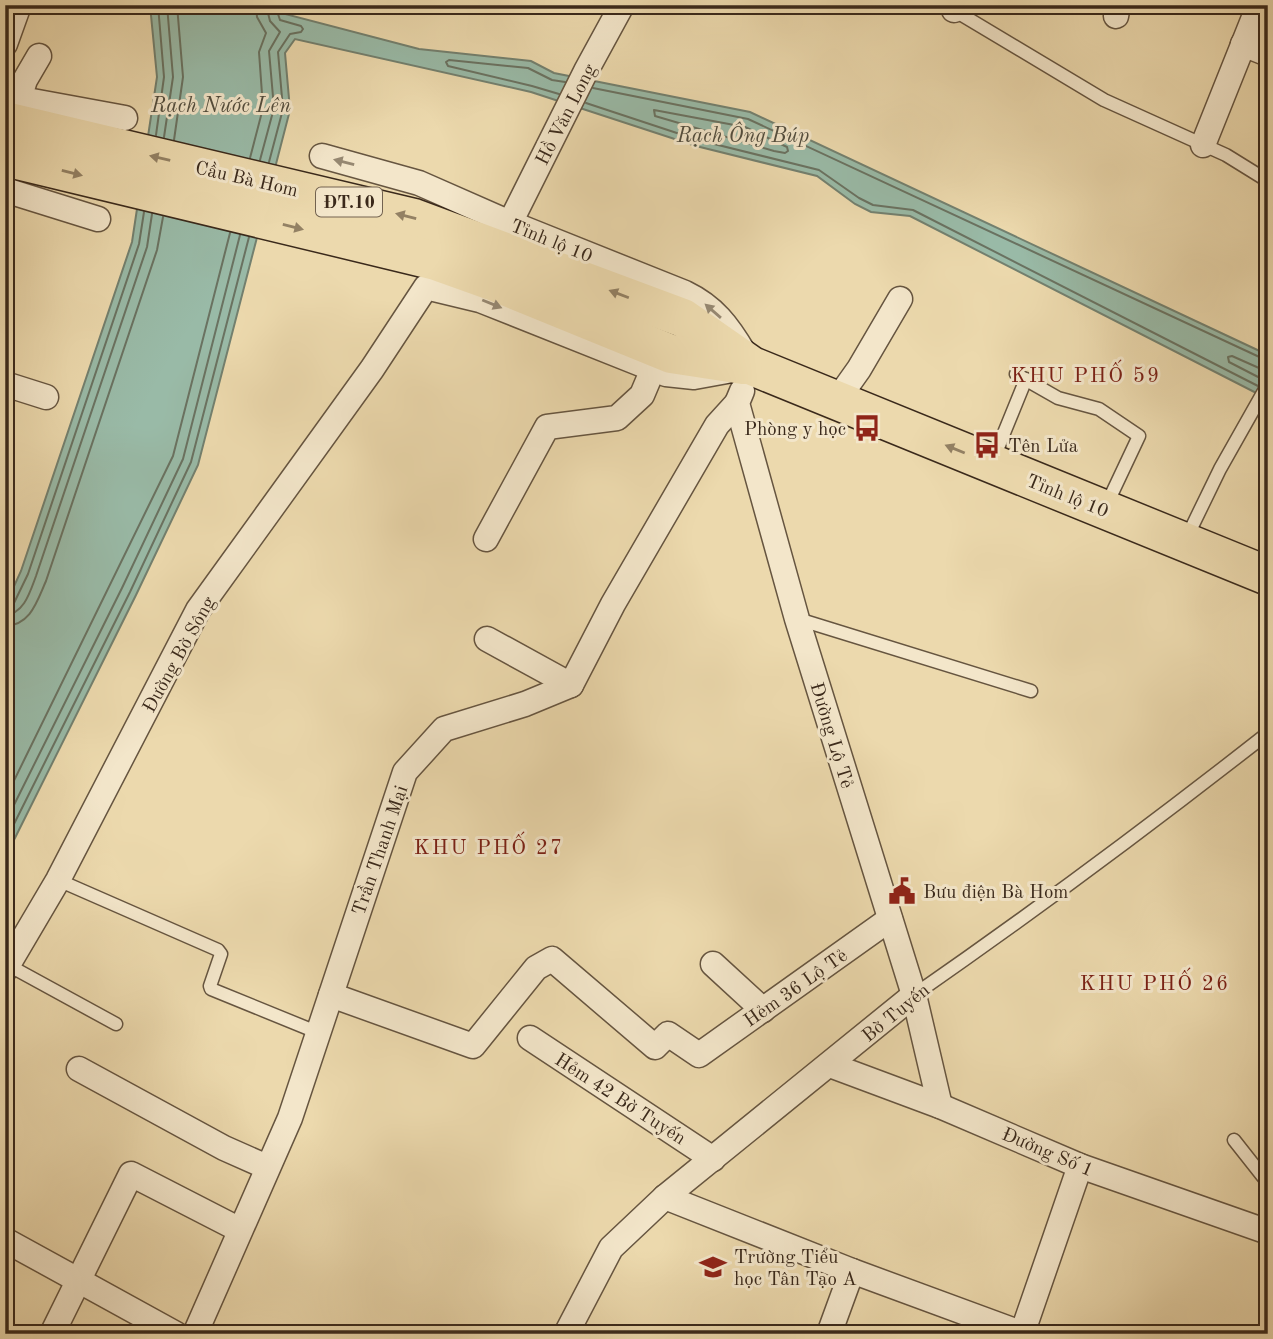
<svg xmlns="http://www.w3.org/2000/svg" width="1273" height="1339" font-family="'Old Standard TT',serif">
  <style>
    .water { fill: #99baa7; stroke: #73806f; stroke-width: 2 }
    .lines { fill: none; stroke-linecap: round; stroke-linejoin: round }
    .shore { stroke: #6a7261; stroke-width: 2 }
    .service-casing { stroke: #665540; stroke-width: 15 }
    .minor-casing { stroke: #665540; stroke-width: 27 }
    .primary-casing { stroke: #3a291b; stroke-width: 41 }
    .service { stroke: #f3e6ca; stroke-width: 12 }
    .minor { stroke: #f3e6ca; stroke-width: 24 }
    .primary { stroke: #ecd9ad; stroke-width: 38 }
    .oneway { fill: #938164 }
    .oneway2 { fill: #968872 }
    .labels { text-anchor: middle; stroke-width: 6; stroke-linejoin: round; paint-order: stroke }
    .shield { fill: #f3e6ca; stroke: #726250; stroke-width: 2 }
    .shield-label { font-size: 18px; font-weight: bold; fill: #3a291b }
    .street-label { font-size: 19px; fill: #3a291b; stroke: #f3e6ca }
    .poi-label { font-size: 19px; fill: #3a291b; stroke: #f3e6ca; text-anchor: start }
    .water-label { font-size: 21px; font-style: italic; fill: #524d3e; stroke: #f3e6ca }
    .neighbourhood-label { font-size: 21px; letter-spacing: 2px; fill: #7a1f14; stroke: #f3e6ca }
  </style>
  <rect width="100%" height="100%" fill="#ecd9ad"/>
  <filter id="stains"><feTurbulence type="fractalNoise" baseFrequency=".00286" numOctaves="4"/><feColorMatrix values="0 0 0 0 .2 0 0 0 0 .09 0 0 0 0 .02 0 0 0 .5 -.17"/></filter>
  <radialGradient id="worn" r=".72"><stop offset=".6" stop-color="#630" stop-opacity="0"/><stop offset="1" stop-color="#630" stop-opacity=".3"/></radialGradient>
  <!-- water -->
  <polygon class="water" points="150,5 281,5 285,14 419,49 531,61 554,73 750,112 1266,354 1268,399 910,216 871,212 855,204 817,176 696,146 531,92 295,39 285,53 290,110 198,465 136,595 5,858 5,606 21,571 132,242 157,77"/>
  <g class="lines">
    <!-- shore -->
    <g class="shore">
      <polyline points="593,88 748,119 1268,361"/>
      <polyline points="559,94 532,86 448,66 446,62 449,60 528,68 552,80 565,82"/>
      <polyline points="586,103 698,140 819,170 859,198 873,205 913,210 1258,386"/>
      <polygon points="654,110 745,127 787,147 788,151 785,153 774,151 655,116"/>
      <polyline points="156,135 164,77 158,5"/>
      <polyline points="164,137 173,77 167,5"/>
      <polyline points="174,140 183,77 177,5"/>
      <polyline points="250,158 263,108 259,52 266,33 257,17 256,5"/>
      <polyline points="260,160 274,108 269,51 280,32 270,21 266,5"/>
      <polyline points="269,162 283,109 278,52 290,34 301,32 303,29 301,26 280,20 275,5"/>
      <polyline points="1262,379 1229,362 1228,357 1232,356 1259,368 1268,369"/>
      <polyline points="5,606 14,603 28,574 139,244 144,212"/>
      <path d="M5 615C24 614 30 592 36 576L147 247 152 214"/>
      <path d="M5 626C31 625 37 601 46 581L157 250 163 217"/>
      <polyline points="5,799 173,456 230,233"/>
      <polyline points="5,823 122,588 183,459 240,235"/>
      <polyline points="5,842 130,592 191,462 249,237"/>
    </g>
    <defs>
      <g id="service">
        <polyline points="952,9 1104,100 1226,155 1268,181"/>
        <polyline points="1016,374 1058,398 1099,409 1139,436 1106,506"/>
        <polyline points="993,460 1026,379"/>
        <polyline points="1186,539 1220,469 1268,384"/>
        <polyline points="798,619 1031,691"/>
        <polyline points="58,880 218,950 221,954 210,986 211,989 319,1033"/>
        <polyline points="8,965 116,1024"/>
        <path d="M914 995C1035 911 1152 824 1268 733"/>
        <polyline points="1234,1140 1268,1183"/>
      </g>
      <g id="minor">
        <polyline points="954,10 957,5"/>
        <polyline points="1116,16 1118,5"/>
        <polyline points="5,44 19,5"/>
        <polyline points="1243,44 1268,54"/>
        <polyline points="5,96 125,118"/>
        <polyline points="19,99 25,80 39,56"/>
        <polyline points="1203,145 1259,5"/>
        <path d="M322 156 419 183 510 223 685 293C714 307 728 326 744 353"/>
        <polyline points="5,190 98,219"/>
        <polyline points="510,223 586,71 622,5"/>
        <polyline points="5,384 46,397"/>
        <polyline points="742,391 737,403 797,619 914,995 940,1106"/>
        <polyline points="837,400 859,369 900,299"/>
        <polyline points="486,539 547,427 617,418 642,395 653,369"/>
        <polyline points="487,639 571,685"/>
        <polyline points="713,964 763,1010"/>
        <polyline points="5,970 58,880 198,610 372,369 426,287 480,300 666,374 694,377 727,371"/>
        <polyline points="331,995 473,1046 536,968 552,959 655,1047 668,1034 699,1055 890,919"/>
        <polyline points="530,1038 713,1159"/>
        <polyline points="830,1065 940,1106 1080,1166 1268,1232"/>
        <polyline points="79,1069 224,1148 267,1167"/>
        <polyline points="665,1197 852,1271 1023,1334"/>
        <polyline points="5,1240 176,1334"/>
        <polyline points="52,1334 131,1174 240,1230"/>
        <polyline points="195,1334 290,1118 405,772 444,729 525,704 571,685 613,604 717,425 737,403"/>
        <polyline points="566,1334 611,1248 665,1197 914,995"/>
        <polyline points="829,1334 852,1271"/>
        <polyline points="1022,1334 1080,1166"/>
      </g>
      <g id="primary">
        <polyline points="5,121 414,218 683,318 752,366 1268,576"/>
        <polyline points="5,157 436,261 492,281 671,354 743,365"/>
      </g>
    </defs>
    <!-- service casing -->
    <use href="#service" class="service-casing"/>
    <!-- minor casing -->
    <use href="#minor" class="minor-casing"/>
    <!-- primary casing -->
    <use href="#primary" class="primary-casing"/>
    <!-- service -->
    <use href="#service" class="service"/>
    <!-- minor -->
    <use href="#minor" class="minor"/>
    <!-- primary -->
    <use href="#primary" class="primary"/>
  </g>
  <!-- one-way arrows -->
  <defs><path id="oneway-solid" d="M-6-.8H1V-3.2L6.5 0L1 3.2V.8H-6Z" transform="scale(1.75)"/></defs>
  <g class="oneway">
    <use href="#oneway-solid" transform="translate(160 158) rotate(-167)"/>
    <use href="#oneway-solid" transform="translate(72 173) rotate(14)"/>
    <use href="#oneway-solid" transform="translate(406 216) rotate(-166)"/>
    <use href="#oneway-solid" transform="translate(293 227) rotate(14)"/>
    <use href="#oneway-solid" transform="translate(619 294) rotate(-159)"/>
    <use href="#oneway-solid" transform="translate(955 449) rotate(-158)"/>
  </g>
  <g class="oneway2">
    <use href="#oneway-solid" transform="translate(344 162) rotate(-166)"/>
    <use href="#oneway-solid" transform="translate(492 304) rotate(22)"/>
    <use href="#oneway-solid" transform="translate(713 311) rotate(-139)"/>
  </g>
  <!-- icons -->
  <defs>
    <symbol id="bus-bare" viewBox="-9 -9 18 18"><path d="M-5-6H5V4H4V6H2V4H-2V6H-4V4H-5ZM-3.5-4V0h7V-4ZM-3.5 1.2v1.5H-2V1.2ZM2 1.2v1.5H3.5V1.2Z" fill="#8f2418" stroke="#f3e6ca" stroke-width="2.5" paint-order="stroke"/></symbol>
    <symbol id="civic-bare" viewBox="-9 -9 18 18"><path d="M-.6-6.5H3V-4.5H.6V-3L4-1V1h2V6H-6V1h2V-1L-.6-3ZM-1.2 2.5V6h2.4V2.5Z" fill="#8f2418" stroke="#f3e6ca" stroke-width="2.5" paint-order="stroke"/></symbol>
    <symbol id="school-bare" viewBox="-9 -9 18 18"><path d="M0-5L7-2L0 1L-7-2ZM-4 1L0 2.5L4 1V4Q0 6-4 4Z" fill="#8f2418" stroke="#f3e6ca" stroke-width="2.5" paint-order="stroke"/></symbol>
  </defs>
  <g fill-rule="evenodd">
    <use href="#bus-bare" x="848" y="409" width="38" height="38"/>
    <use href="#bus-bare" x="968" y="426" width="38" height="38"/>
    <use href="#civic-bare" x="883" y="872" width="38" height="38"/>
    <use href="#school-bare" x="694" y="1248" width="38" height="38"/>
  </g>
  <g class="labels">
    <!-- shield labels -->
    <rect class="shield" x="316" y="187.5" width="66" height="29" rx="5"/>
    <g class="shield-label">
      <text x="349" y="208">ĐT.10</text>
    </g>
    <!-- street labels -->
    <g class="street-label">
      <text transform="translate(565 114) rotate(-63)" y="7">Hồ Văn Long</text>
      <text transform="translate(247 178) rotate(13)" y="7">Cầu Bà Hom</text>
      <text transform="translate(552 240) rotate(22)" y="7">Tỉnh lộ 10</text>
      <text transform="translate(1068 495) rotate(22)" y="7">Tỉnh lộ 10</text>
      <text transform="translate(178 654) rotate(-61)" y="7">Đường Bờ Sông</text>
      <text transform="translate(833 735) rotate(73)" y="7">Đường Lộ Tẻ</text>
      <text transform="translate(379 850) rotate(-71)" y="7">Trần Thanh Mại</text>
      <text transform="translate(795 987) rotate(-35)" y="7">Hẻm 36 Lộ Tẻ</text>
      <text transform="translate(895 1012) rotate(-39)" y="7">Bờ Tuyến</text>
      <text transform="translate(621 1098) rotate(33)" y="7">Hẻm 42 Bờ Tuyến</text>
      <text transform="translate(1048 1151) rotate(23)" y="7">Đường Số 1</text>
    </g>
    <!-- poi labels -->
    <g class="poi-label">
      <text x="846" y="435" text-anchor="end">Phòng y học</text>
      <text x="1008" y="452">Tên Lửa</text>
      <text x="923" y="898">Bưu điện Bà Hom</text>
      <text x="734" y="1263">Trường Tiểu<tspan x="734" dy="22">học Tân Tạo A</tspan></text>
    </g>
    <!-- water labels -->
    <g class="water-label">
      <text x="221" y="112">Rạch Nước Lên</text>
      <text x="743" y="142">Rạch Ông Búp</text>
    </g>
    <!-- neighbourhood labels -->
    <g class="neighbourhood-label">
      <text x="1086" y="382">KHU PHỐ 59</text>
      <text x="489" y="854">KHU PHỐ 27</text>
      <text x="1155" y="990">KHU PHỐ 26</text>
    </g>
  </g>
  <!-- margin -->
  <rect width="1273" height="1339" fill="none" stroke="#ecd9ad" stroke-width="28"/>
  <rect x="7" y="7" width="1259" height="1325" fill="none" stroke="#3a291b" stroke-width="3.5"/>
  <rect x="14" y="14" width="1245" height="1311" fill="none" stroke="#3a291b" stroke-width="2"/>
  <rect width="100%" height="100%" filter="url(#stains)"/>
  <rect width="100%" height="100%" fill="url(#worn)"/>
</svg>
